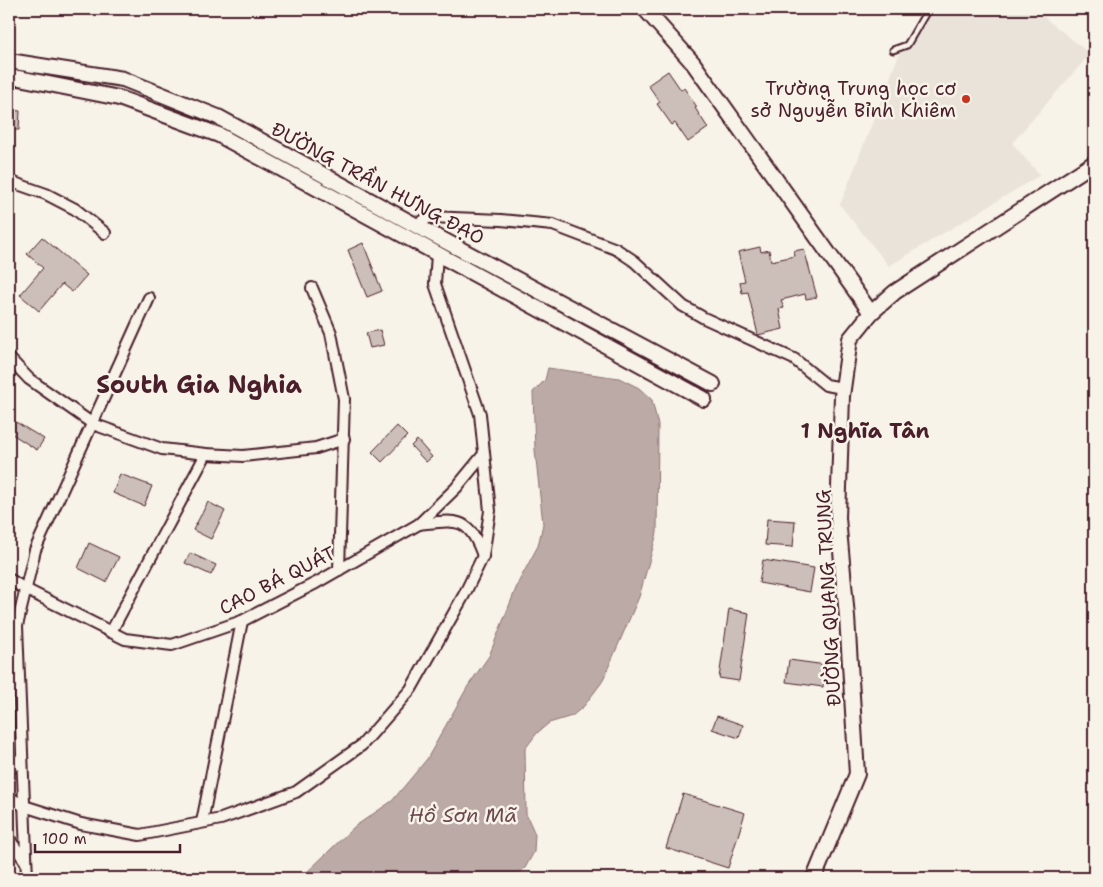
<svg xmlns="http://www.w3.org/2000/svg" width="1103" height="887" font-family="'Shantell Sans',sans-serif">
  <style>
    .built { fill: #eae3da }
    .water { fill: #bcaaa7; stroke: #8e7275 }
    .building { fill: #ccbfb9; stroke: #4a1f2b }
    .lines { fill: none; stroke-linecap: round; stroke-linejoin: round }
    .service-casing { stroke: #4a1f2b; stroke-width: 9 }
    .minor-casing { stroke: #4a1f2b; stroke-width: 14 }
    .tertiary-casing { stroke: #4a1f2b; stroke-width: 18 }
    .service { stroke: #f7f3e8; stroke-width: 5 }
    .minor { stroke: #f7f3e8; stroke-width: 10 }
    .tertiary { stroke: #f7f3e8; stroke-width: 14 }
    .poi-dot { fill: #c8321e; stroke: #f7f3e8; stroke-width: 2 }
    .labels { text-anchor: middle; stroke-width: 5; stroke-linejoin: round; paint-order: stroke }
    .poi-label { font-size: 19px; fill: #4a1f2b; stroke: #f7f3e8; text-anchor: end }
    .street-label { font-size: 19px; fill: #4a1f2b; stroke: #f7f3e8 }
    .water-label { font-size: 20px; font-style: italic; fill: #6c4950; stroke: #f7f3e8 }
    .quarter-label { font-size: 21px; font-weight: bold; fill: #4a1f2b; stroke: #f7f3e8 }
    .district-label { font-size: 24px; font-weight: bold; fill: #4a1f2b; stroke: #f7f3e8 }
  </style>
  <rect width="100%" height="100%" fill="#f7f3e8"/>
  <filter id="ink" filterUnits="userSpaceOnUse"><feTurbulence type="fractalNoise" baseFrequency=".02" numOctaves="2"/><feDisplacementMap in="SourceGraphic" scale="10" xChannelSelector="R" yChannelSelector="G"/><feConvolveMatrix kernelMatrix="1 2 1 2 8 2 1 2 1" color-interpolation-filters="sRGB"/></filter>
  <g filter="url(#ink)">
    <!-- built -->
    <polygon class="built" points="931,9 1034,9 1090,54 1012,143 1040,175 889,266 840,205 899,55"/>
    <!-- water -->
    <polygon class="water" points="548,368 619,378 639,388 652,400 658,425 657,533 639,597 602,682 584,706 572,716 549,723 537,733 525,749 526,814 535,834 534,852 525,868 512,878 301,878 354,827 392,801 427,759 468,686 489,656 519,581 538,546 543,524 535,450 533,392 545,380"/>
    <!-- building -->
    <g class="building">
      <polygon points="668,71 681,90 684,88 697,107 695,108 708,128 688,142 675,123 672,125 657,104 660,102 648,85"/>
      <polygon points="9,110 20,111 19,130 9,130"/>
      <polygon points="42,237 87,275 72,292 62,284 39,311 20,295 43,268 27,254"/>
      <polygon points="363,243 382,291 367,297 348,250"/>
      <polygon points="760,247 761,252 769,250 771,261 795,256 794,251 804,249 817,297 806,299 805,294 781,300 784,308 779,309 783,329 758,335 748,292 742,293 740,282 745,281 738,252"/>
      <polygon points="380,330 384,345 370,348 366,333"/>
      <polygon points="14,421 44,439 37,450 9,432"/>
      <polygon points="397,426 407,436 382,462 372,452"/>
      <polygon points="417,440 432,457 426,462 411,446"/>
      <polygon points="120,474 152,486 144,506 113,493"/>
      <polygon points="208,502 225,511 211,539 193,530"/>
      <polygon points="767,519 795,521 793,547 765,545"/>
      <polygon points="89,543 119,557 106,582 78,568"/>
      <polygon points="190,553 216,565 211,575 185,563"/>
      <polygon points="763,560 814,568 810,592 759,583"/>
      <polygon points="729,609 749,613 739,681 719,678"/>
      <polygon points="789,660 826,665 823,687 786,682"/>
      <polygon points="717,716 743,725 739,738 712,729"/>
      <polygon points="683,794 745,813 728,868 666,848"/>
    </g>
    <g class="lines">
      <defs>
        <polyline id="service" points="893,50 907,45 928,9"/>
        <g id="minor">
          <polyline points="9,181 46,194 75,209 105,233"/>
          <polyline points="415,225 430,217 501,220 553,225 616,249 634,261 683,306 704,318 794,359 826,385 843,388"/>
          <polyline points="312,288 331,333 344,399 339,570"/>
          <polyline points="9,358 29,379 93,424 162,449 206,454 243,456 316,448 344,439"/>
          <path d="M419 524C455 520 469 515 483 556"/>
          <polyline points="9,579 25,589 125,639 172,645 242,621 316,583 419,524 456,488 484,454"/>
          <polyline points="111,632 206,454"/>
          <polyline points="9,770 22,757"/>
          <polyline points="9,797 24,806 81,824 140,835 221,819 296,792 362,745 411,689 464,595 483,556 490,511 480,414 435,284 437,254"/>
          <polyline points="202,822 242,621"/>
          <polyline points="9,839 26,862"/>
          <polyline points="27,878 17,626 35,550 149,298"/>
        </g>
        <g id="tertiary">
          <polyline points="645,9 693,63 871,313"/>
          <polyline points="9,61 123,79 218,117 415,225 713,384"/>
          <polyline points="9,78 19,78 119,98 219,135 704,399"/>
          <polyline points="814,878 857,774 847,617 838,518 842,396 850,339 871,313 895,292 1094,163"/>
        </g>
      </defs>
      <!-- service casing -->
      <use href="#service" class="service-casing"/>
      <!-- minor casing -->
      <use href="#minor" class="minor-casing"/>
      <!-- tertiary casing -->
      <use href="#tertiary" class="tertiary-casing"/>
      <!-- service -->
      <use href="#service" class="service"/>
      <!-- minor -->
      <use href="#minor" class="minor"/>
      <!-- tertiary -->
      <use href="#tertiary" class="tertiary"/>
    </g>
  </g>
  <!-- markers -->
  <circle class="poi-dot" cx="966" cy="99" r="5"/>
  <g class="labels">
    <!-- poi labels -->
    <g class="poi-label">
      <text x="956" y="95">Trường Trung học cơ<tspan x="956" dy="22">sở Nguyễn Bỉnh Khiêm</tspan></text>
    </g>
    <!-- street labels -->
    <g class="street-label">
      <text transform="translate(378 183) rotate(28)" y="7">ĐƯỜNG TRẦN HƯNG ĐẠO</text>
      <text transform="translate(277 580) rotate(-27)" y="7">CAO BÁ QUÁT</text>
      <text transform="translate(828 598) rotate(-93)" y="7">ĐƯỜNG QUANG TRUNG</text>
    </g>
    <!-- water labels -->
    <g class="water-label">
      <text x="463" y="822">Hồ Sơn Mã</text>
    </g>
    <!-- quarter labels -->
    <g class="quarter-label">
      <text x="865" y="438">1 Nghĩa Tân</text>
    </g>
    <!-- district labels -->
    <g class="district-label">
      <text x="199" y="393">South Gia Nghia</text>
    </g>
  </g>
  <!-- margin -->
  <rect width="1103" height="887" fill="none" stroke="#f7f3e8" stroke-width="30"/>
  <rect x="15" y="15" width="1073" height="857" fill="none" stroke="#4a1f2b" stroke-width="2" filter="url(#ink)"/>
  <!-- scale -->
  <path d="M35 844v8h145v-8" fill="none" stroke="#4a1f2b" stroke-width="2.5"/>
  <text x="42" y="844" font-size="15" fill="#4a1f2b" stroke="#f7f3e8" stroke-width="4" paint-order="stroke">100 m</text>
</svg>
